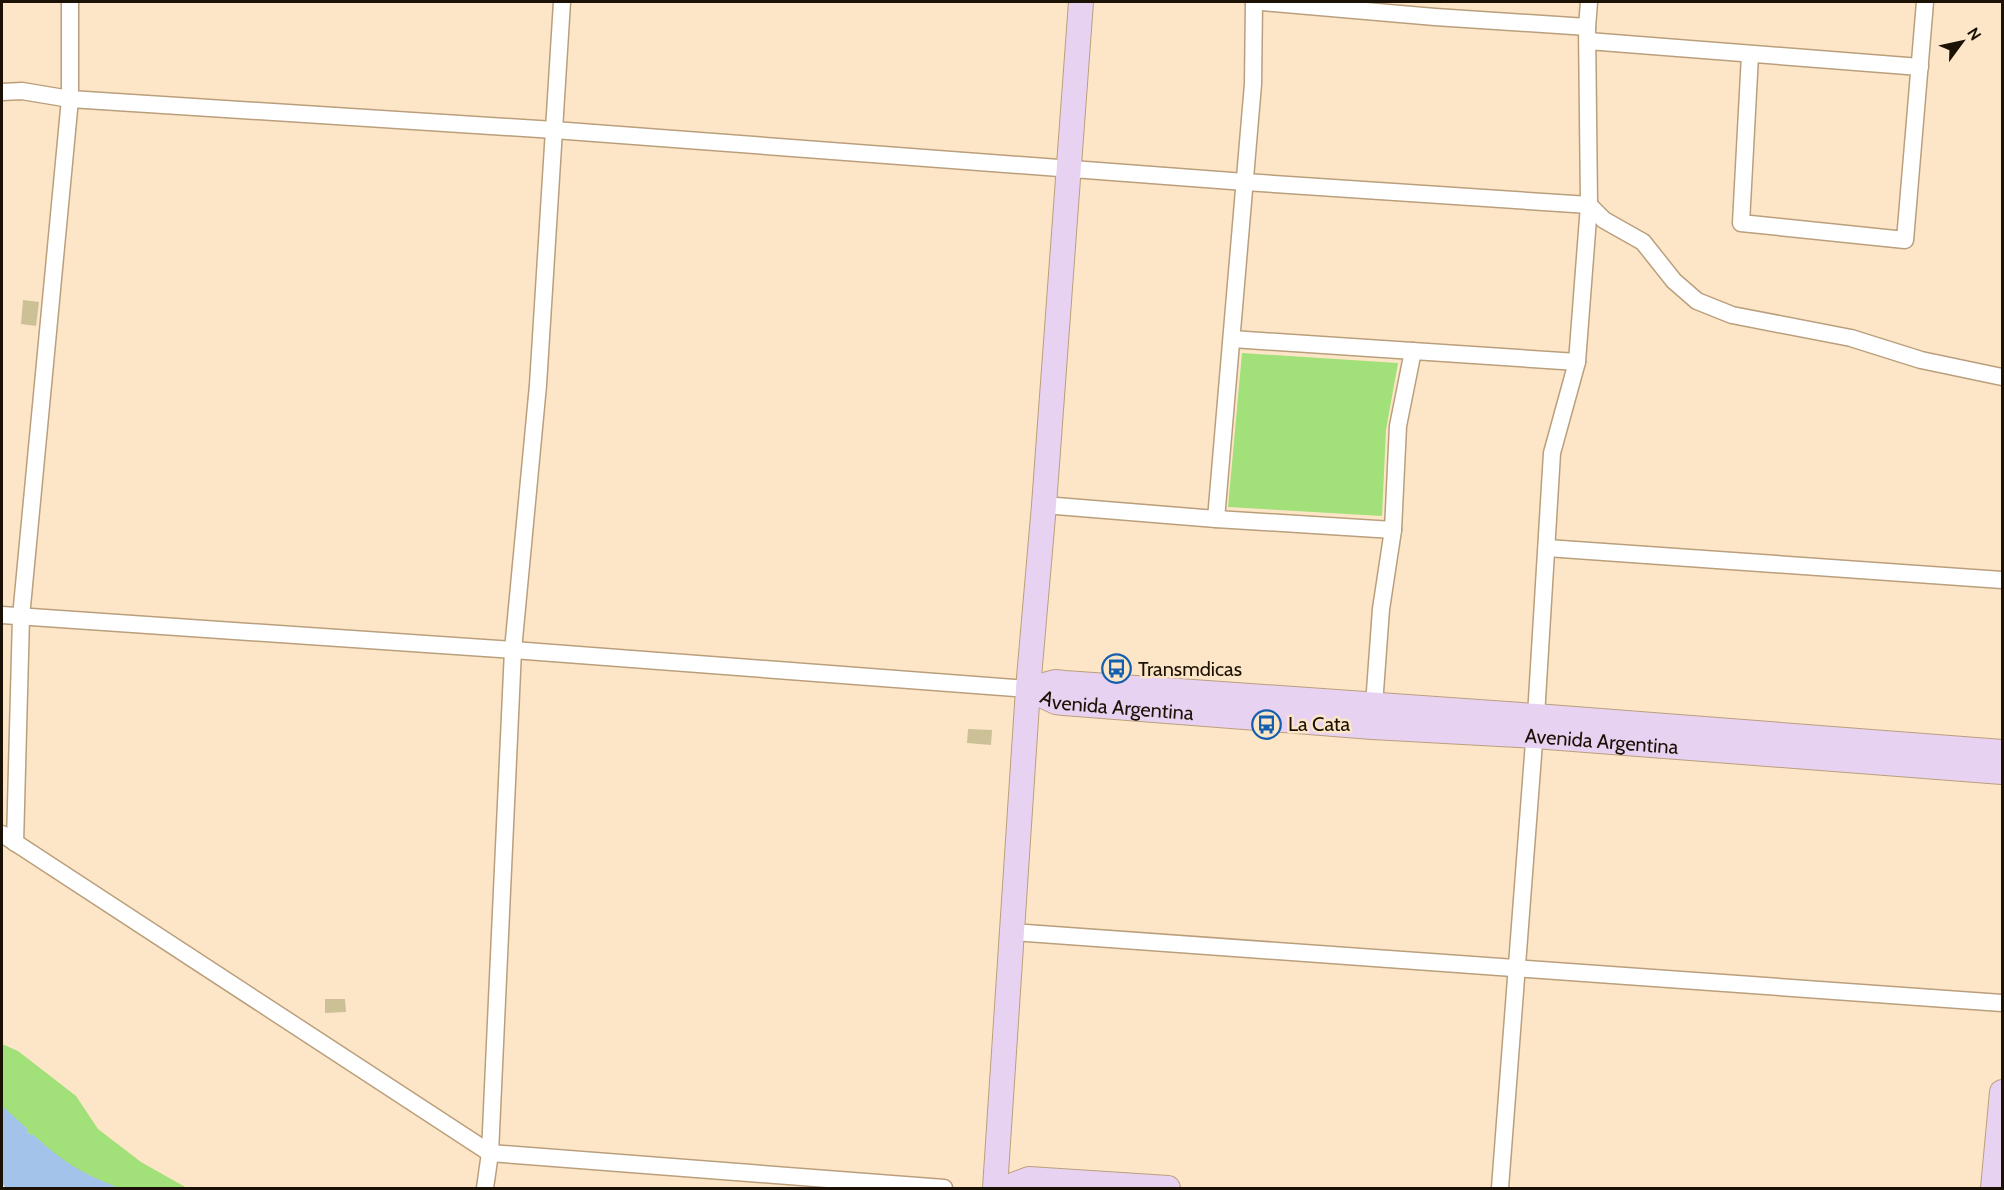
<svg xmlns="http://www.w3.org/2000/svg" width="2004" height="1190" font-family="Cabin,sans-serif">
  <style>
    .green { fill: #a2e079 }
    .water { fill: #a3c3eb }
    .lines { fill: none; stroke-linecap: round; stroke-linejoin: round }
    .stream { stroke: #a3c3eb; stroke-width: 5 }
    .building { fill: #ccc096 }
    .street-casing { stroke: #ba9f7c; stroke-width: 19 }
    .secondary-casing { stroke: #ba9f7c; stroke-width: 26 }
    .street { stroke: #fff; stroke-width: 16 }
    .secondary { stroke: #e8d2f2; stroke-width: 24 }
    .labels { text-anchor: middle; stroke-width: 5; stroke-linejoin: round; paint-order: stroke }
    .poi-label { font-size: 20px; fill: #1b1104; stroke: #fde6c8; text-anchor: start }
    .street-label { font-size: 20px; fill: #1b1104; stroke: #fde6c8 }
  </style>
  <rect width="100%" height="100%" fill="#fde6c8"/>
  <!-- green -->
  <g class="green">
    <polygon points="1242,353 1398,363 1386,430 1382,516 1228,507"/>
    <polygon points="2,1044 18,1051 76,1096 98,1129 141,1162 187,1188 113,1188 102,1184 74,1171 58,1160 2,1109"/>
  </g>
  <!-- water -->
  <polygon class="water" points="2,1109 58,1160 74,1171 113,1188 6,1188 2,1183"/>
  <g class="lines">
    <!-- stream -->
    <g class="stream">
      <polyline points="2,1109 25,1130"/>
      <path d="M32 1137C61 1163 77 1174 113 1188"/>
    </g>
  </g>
  <!-- building -->
  <g class="building">
    <polygon points="23,300 39,302 36,326 21,324"/>
    <polygon points="968,729 992,730 991,745 967,743"/>
    <polygon points="325,999 345,999 346,1012 325,1013"/>
  </g>
  <g class="lines">
    <defs>
      <g id="street">
        <polyline points="1262,2 1435,17 1587,27"/>
        <polyline points="1588,41 1920,67"/>
        <polyline points="1750,55 1741,223 1905,240 1925,2"/>
        <polyline points="2,92 22,91 70,99 554,130 1245,182 1589,205 1604,220 1643,242 1674,281 1697,301 1732,315 1851,338 1921,360 2002,377"/>
        <polyline points="1232,339 1577,362"/>
        <polyline points="1044,505 1216,519 1393,530"/>
        <polyline points="1216,519 1253,84 1254,2"/>
        <polyline points="1547,548 2002,580"/>
        <polyline points="2,615 513,650 1028,689"/>
        <polyline points="1374,705 1381,609 1393,530 1398,426 1413,351"/>
        <polyline points="2,834 490,1153 944,1188"/>
        <polyline points="15,843 21,617 70,99 70,2"/>
        <polyline points="1012,932 2002,1003"/>
        <polyline points="485,1188 490,1153 513,650 538,385 562,2"/>
        <polyline points="1500,1188 1536,716 1552,453 1577,362 1589,205 1587,27 1589,2"/>
      </g>
      <g id="secondary">
        <path id="s1" d="M1028 689 1056 702 1064 703 1372 727 1534 736 2002 772"/>
        <polyline points="1028,689 1055,682 1065,683 1536,716 2002,752"/>
        <polyline points="995,1188 1028,689 1044,505 1081,2"/>
        <polyline points="1005,1188 1029,1179 1168,1188"/>
        <polyline points="1993,1188 2002,1092"/>
      </g>
    </defs>
    <!-- street casing -->
    <use href="#street" class="street-casing"/>
    <!-- secondary casing -->
    <use href="#secondary" class="secondary-casing"/>
    <!-- street -->
    <use href="#street" class="street"/>
    <!-- secondary -->
    <use href="#secondary" class="secondary"/>
  </g>
  <!-- icons -->
  <defs>
    <symbol id="bus-ring" viewBox="-11 -11 22 22"><circle r="9.5" fill="#fde6c8" stroke="#135fae" stroke-width="1.5"/><path d="M-5-6H5V4H4V6H2V4H-2V6H-4V4H-5ZM-3.5-4V0h7V-4ZM-3.5 1.2v1.5H-2V1.2ZM2 1.2v1.5H3.5V1.2Z" fill="#135fae"/></symbol>
  </defs>
  <g fill-rule="evenodd">
    <use href="#bus-ring" x="1100" y="652" width="33" height="33"/>
    <use href="#bus-ring" x="1250" y="708" width="33" height="33"/>
  </g>
  <g class="labels">
    <!-- poi labels -->
    <g class="poi-label">
      <text x="1138" y="676">Transmdicas</text>
      <text x="1288" y="731">La Cata</text>
    </g>
    <!-- street labels -->
    <g class="street-label">
      <text dy="7" stroke="none"><textPath href="#s1" startOffset="92">Avenida Argentina</textPath></text>
      <text dy="7" stroke="none"><textPath href="#s1" startOffset="578">Avenida Argentina</textPath></text>
    </g>
  </g>
  <!-- border -->
  <rect width="2004" height="1190" fill="none" stroke="#1b1104" stroke-width="6"/>
  <!-- north arrow -->
  <g transform="translate(1962 42) rotate(57)" stroke="#fde6c8" stroke-width="4.5" paint-order="stroke">
  <path d="M0-4.5L10 22L0 15L-10 22Z" fill="#1b1104"/>
  <text y="-9" font-size="16" font-weight="bold" text-anchor="middle" fill="#1b1104">N</text>
  </g>
</svg>
